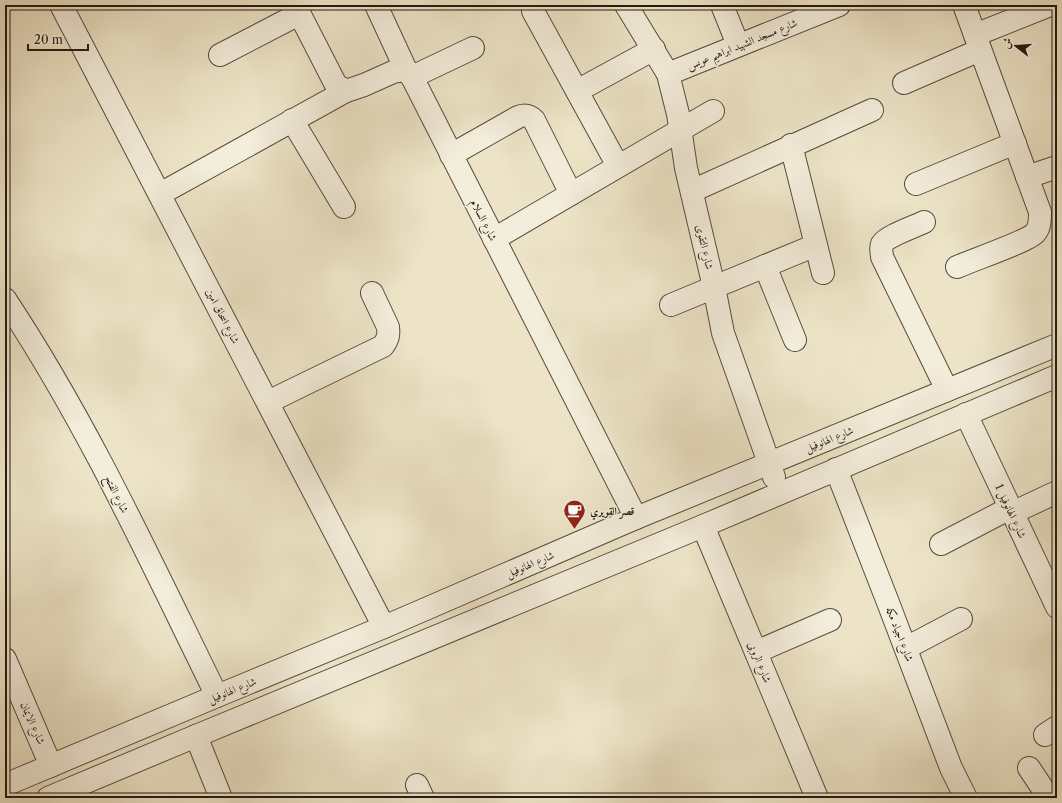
<svg xmlns="http://www.w3.org/2000/svg" width="1062" height="803" font-family="'Libre Caslon Text',Amiri,serif">
  <style>
    .lines { fill: none; stroke-linecap: round; stroke-linejoin: round }
    .minor-casing { stroke: #564c3e; stroke-width: 24 }
    .minor { stroke: #f3eddb; stroke-width: 22 }
    .labels { text-anchor: middle; stroke-width: 3; stroke-linejoin: round; paint-order: stroke }
    .street-label { font-size: 11px; fill: #231911; stroke: #f3eddb }
    .poi-label { font-size: 11px; font-weight: bold; fill: #231911; stroke: #f3eddb; text-anchor: start }
  </style>
  <rect width="100%" height="100%" fill="#ede4c7"/>
  <filter id="stains"><feTurbulence type="fractalNoise" baseFrequency=".005" numOctaves="4"/><feColorMatrix values="0 0 0 0 .2 0 0 0 0 .09 0 0 0 0 .02 0 0 0 .5 -.17"/></filter>
  <radialGradient id="worn" r=".72"><stop offset=".6" stop-color="#630" stop-opacity="0"/><stop offset="1" stop-color="#630" stop-opacity=".3"/></radialGradient>
  <g class="lines">
    <defs>
      <g id="minor">
        <polyline points="61,5 384,627"/>
        <polyline points="295,5 336,85 346,91 364,85 393,72 406,70 412,77 636,518"/>
        <polyline points="376,5 406,70"/>
        <polyline points="626,5 668,74 678,114 686,168 714,287 723,333 774,477"/>
        <polyline points="722,5 738,45"/>
        <polyline points="533,11 618,166"/>
        <polyline points="975,35 1050,5"/>
        <polyline points="220,55 299,14"/>
        <polyline points="668,74 839,5"/>
        <polyline points="412,77 473,48"/>
        <polyline points="904,83 980,50"/>
        <polyline points="577,91 654,49"/>
        <polyline points="292,120 344,207"/>
        <polyline points="791,145 823,273"/>
        <path d="M451 155 518 117C525 114 529 115 534 120L571 194"/>
        <polyline points="1027,177 1057,167"/>
        <polyline points="916,184 1015,143"/>
        <polyline points="692,191 872,110"/>
        <polyline points="160,194 346,91"/>
        <path d="M924 222C914 227 887 236 882 244 880 248 882 253 882 257L947 390"/>
        <polyline points="494,239 713,111"/>
        <polyline points="765,266 795,340"/>
        <path d="M957 267C970 261 1028 241 1035 233 1040 228 1040 219 1040 212L964 5"/>
        <path d="M5 299C88 424 151 562 217 696"/>
        <polyline points="671,305 816,245"/>
        <path d="M268 402 383 346C388 339 389 335 388 327L372 293"/>
        <polyline points="966,414 1057,607"/>
        <polyline points="836,469 889,605 951,768 966,798"/>
        <polyline points="1012,513 1057,492"/>
        <polyline points="703,526 817,798"/>
        <polyline points="941,544 1010,508"/>
        <polyline points="906,648 961,619"/>
        <polyline points="756,652 830,620"/>
        <polyline points="5,659 51,766"/>
        <polyline points="1045,735 1057,727"/>
        <polyline points="196,736 221,798"/>
        <polyline points="1029,768 1049,798"/>
        <polyline points="5,785 217,696 384,627 636,518 1057,345"/>
        <polyline points="417,785 423,798"/>
        <polyline points="48,798 196,736 703,526 1057,376"/>
      </g>
    </defs>
    <!-- minor casing -->
    <use href="#minor" class="minor-casing"/>
    <!-- minor -->
    <use href="#minor" class="minor"/>
  </g>
  <!-- icons -->
  <defs>
    <symbol id="cafe-pin" viewBox="-11 -11 22 30"><path d="M0 17L-7.5 6A9.5 9.5 0 1 1 7.5 6Z" fill="#8f2418" stroke="#f3eddb"/><path d="M-5.5-4.5H6V0H3Q3 3.5 0 3.5H-2.5Q-5.5 3.5-5.5 0ZM3-3.2v2h1.7v-2ZM-6 4.5H4V6H-6Z" fill="#fff"/></symbol>
  </defs>
  <g fill-rule="evenodd">
    <use href="#cafe-pin" x="562" y="498" width="25" height="34"/>
  </g>
  <g class="labels">
    <!-- street labels -->
    <g class="street-label">
      <text transform="translate(742 44) rotate(-22)" y="4">شارع مسجد الشهيد ابراهيم عويس</text>
      <text transform="translate(484 220) rotate(63)" y="4">شارع السلام</text>
      <text transform="translate(705 247) rotate(77)" y="4">شارع التقوى</text>
      <text transform="translate(223 316) rotate(63)" y="4">شارع اسحاق امين</text>
      <text transform="translate(829 439) rotate(-22)" y="4">شارع الهانوفيل</text>
      <text transform="translate(117 494) rotate(64)" y="4">شارع الفتح</text>
      <text transform="translate(1011 511) rotate(65)" y="4">شارع الهانوفيل 1</text>
      <text transform="translate(530 564) rotate(-23)" y="4">شارع الهانوفيل</text>
      <text transform="translate(900 634) rotate(69)" y="4">شارع اجياد مكه</text>
      <text transform="translate(760 662) rotate(67)" y="4">شارع الروبى</text>
      <text transform="translate(232 690) rotate(-22)" y="4">شارع الهانوفيل</text>
      <text transform="translate(33 723) rotate(66)" y="4">شارع الايمان</text>
    </g>
    <!-- poi labels -->
    <g class="poi-label">
      <text x="590" y="515">قصر القويري</text>
    </g>
  </g>
  <!-- margin -->
  <rect width="1062" height="803" fill="none" stroke="#ede4c7" stroke-width="20"/>
  <rect x="6" y="6" width="1050" height="791" fill="none" stroke="#231911" stroke-width="2"/>
  <rect x="10" y="10" width="1042" height="783" fill="none" stroke="#231911"/>
  <!-- north arrow -->
  <g transform="translate(1016 46) rotate(287)" stroke="#f3eddb" stroke-width="3" paint-order="stroke">
  <path d="M0-3L7 15L0 10L-7 15Z" fill="#231911"/>
  <text y="-6" font-size="11" font-weight="bold" text-anchor="middle" fill="#231911">ش</text>
  </g>
  <!-- scale -->
  <path d="M28 44v6h60v-6" fill="none" stroke="#231911" stroke-width="2"/>
  <text x="34" y="44" font-size="12" fill="#231911" stroke="#f3eddb" stroke-width="3" paint-order="stroke">20 m</text>
  <rect width="100%" height="100%" filter="url(#stains)"/>
  <rect width="100%" height="100%" fill="url(#worn)"/>
</svg>
